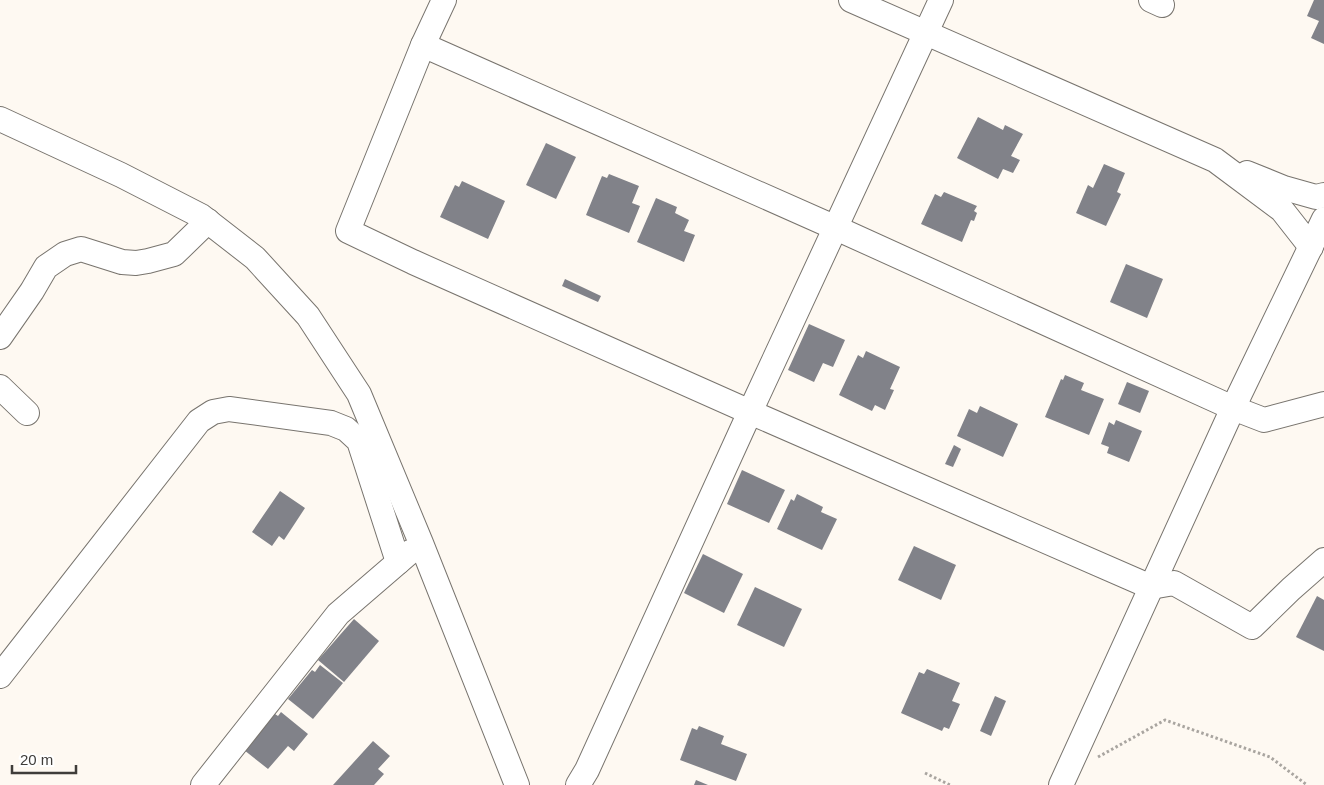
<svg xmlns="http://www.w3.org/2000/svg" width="1324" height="785" font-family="Arial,sans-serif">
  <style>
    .building { fill: #818289 }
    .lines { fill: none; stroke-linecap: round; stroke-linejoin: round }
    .street-casing { stroke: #78746e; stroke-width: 26 }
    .path { stroke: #a9a5a0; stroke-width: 3; stroke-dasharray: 2.5 2.5; stroke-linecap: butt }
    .street { stroke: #fff; stroke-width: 24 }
  </style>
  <rect width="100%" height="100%" fill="#fef9f2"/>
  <!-- building -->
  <g class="building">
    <polygon points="1314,0 1324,0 1324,44 1311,38 1319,21 1307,16"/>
    <polygon points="978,117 1003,130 1005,125 1023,134 1011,156 1020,160 1013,173 1003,169 998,179 957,158"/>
    <polygon points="546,143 576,157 556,199 526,185"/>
    <polygon points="1104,164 1125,173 1117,192 1121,194 1106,226 1076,213 1088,185 1093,188"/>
    <polygon points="609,174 639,186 632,203 640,206 629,233 586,215 602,176 607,178"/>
    <polygon points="462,181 505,201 488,239 440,217 455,185 459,187"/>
    <polygon points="944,192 977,206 974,211 977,213 974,221 971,220 962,242 921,224 935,194 941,197"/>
    <polygon points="656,198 677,207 675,213 689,220 684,231 695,235 684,262 637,242"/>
    <polygon points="1126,264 1163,279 1147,318 1110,302"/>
    <polygon points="565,279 601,296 598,302 562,286"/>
    <polygon points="809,324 845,340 833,367 823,363 814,382 788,370"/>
    <polygon points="866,351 900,367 890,389 894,390 885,410 875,405 872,411 839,395 858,355 863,358"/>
    <polygon points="1065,375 1084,383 1081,390 1104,399 1089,435 1045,417 1061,379 1063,380"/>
    <polygon points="1127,382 1149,391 1140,413 1118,404"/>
    <polygon points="980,406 1018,424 1003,457 957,436 969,409 977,413"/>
    <polygon points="1116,420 1142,431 1129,462 1107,453 1109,447 1101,444 1109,422 1114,425"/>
    <polygon points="954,445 961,449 953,467 945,464"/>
    <polygon points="742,470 785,490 769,523 727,504"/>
    <polygon points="280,491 305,508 284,540 279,536 272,546 252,532"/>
    <polygon points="797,494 823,507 821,512 837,519 822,550 777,529 791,499 794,501"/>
    <polygon points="914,546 956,565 941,600 898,580"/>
    <polygon points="703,554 743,574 724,613 684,593"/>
    <polygon points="755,587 802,609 784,647 737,625"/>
    <polygon points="1317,596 1324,600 1324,651 1296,637"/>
    <polygon points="354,619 379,641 344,682 318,660"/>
    <polygon points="320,665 343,683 313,719 288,699 312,670 315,672"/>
    <polygon points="927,669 960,683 952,701 960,704 949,729 944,727 942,731 901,713 919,672 924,674"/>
    <polygon points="995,696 1006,701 991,736 980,731"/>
    <polygon points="281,712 308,734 294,751 288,746 268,769 244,750 275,714 278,716"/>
    <polygon points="699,726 724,736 721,744 747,754 736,781 680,760 692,728 697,730"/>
    <polygon points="373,741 390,756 378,769 384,774 374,785 333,785"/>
    <polygon points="696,780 708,785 694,785"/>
  </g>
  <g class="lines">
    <defs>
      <g id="street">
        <polyline points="444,0 423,45 348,231 413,262 750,412 1151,587 1174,583 1252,627 1291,589 1324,560"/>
        <polyline points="851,0 1215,160 1282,210 1311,247"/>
        <polyline points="1151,0 1162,5"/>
        <polyline points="423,45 836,228 1233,408 1264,420 1324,404"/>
        <polyline points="0,119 121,175 201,216 255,258 308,316 359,394 421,543 517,785"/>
        <polyline points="1247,173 1284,188 1316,197 1324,195"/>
        <polyline points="0,337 32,291 46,267 65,254 81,249 122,262 136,263 148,261 174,254 208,221"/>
        <polyline points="0,387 27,413"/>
        <polyline points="0,676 199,421 213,412 229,409 331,423 346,429 359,441 398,562"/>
        <polyline points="203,785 338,614 410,552"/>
        <polyline points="578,785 587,770 750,412 941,0"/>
        <polyline points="1061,785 1233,408 1324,219"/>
      </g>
    </defs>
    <!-- street casing -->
    <use href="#street" class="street-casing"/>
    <!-- path -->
    <g class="path">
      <polyline points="1098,757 1165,720 1270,757 1307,785"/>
      <polyline points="925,773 950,785"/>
    </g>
    <!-- street -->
    <use href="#street" class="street"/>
  </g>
  <!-- scale -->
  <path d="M12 765v8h64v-8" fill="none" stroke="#3f3d3a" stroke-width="2.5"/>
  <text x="20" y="765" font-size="15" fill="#3f3d3a" stroke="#ffffff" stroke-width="4" paint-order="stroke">20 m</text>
</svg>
